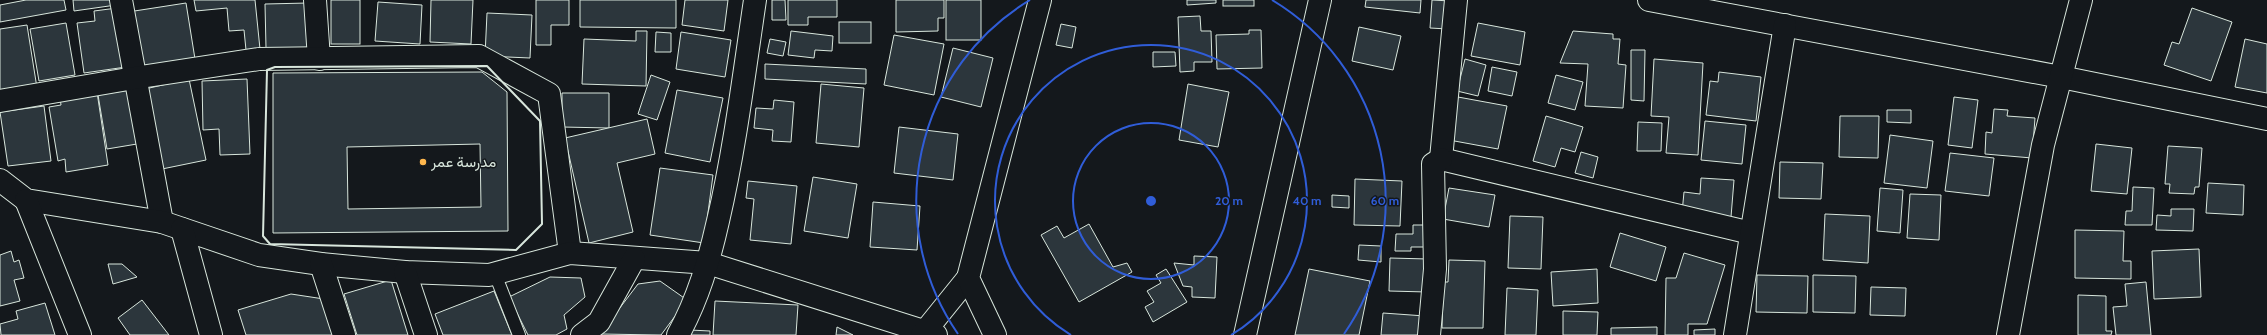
<svg xmlns="http://www.w3.org/2000/svg" width="2267" height="335" font-family="Cabin,Vazirmatn,sans-serif">
  <style>
    .building { fill: #2c363c; stroke: #d8e6dc; fill-rule: evenodd }
    .lines { fill: none; stroke-linecap: round; stroke-linejoin: round }
    .service-casing { stroke: #d8e6dc; stroke-width: 14 }
    .minor-casing { stroke: #d8e6dc; stroke-width: 24 }
    .tertiary-casing { stroke: #d8e6dc; stroke-width: 24 }
    .service { stroke: #14181c; stroke-width: 12 }
    .minor { stroke: #14181c; stroke-width: 22 }
    .tertiary { stroke: #14181c; stroke-width: 22 }
    .wall { stroke: #d8e6dc; stroke-width: 2 }
    .ring { fill: none; stroke: #305dd8; stroke-width: 2 }
    .poi-dot { fill: #ffb74d; stroke: #14181c; stroke-width: 1.5 }
    .labels { text-anchor: middle; stroke-width: 3; stroke-linejoin: round; paint-order: stroke }
    .poi-label { font-size: 15px; fill: #d8e6dc; stroke: #14181c; text-anchor: start }
    .centre { fill: #305dd8; stroke: #14181c; stroke-width: 2 }
    .ring-label { font-size: 12px; text-anchor: middle; font-weight: bold; fill: #305dd8; stroke: #14181c; stroke-width: 3; stroke-linejoin: round; paint-order: stroke }
  </style>
  <rect width="100%" height="100%" fill="#14181c"/>
  <!-- building -->
  <g class="building">
    <polygon points="26,0 64,0 66,10 0,22 0,5"/>
    <polygon points="73,0 116,0 116,5 74,11"/>
    <polygon points="194,0 255,0 260,49 246,50 244,30 229,31 227,8 196,11"/>
    <rect x="331" y="0" width="29" height="44"/>
    <polygon points="431,0 473,0 471,44 430,42"/>
    <polygon points="536,0 569,0 569,25 551,25 551,45 536,45"/>
    <polygon points="580,0 676,0 676,28 580,27"/>
    <polygon points="685,0 728,0 724,31 682,25"/>
    <polygon points="772,0 785,0 786,20 772,20"/>
    <polygon points="788,0 837,0 837,17 808,17 808,25 788,25"/>
    <polygon points="896,0 944,0 944,18 938,18 938,31 896,32"/>
    <rect x="946" y="0" width="35" height="40"/>
    <polygon points="1187,0 1216,0 1216,3 1187,5"/>
    <rect x="1223" y="0" width="31" height="6"/>
    <polygon points="1366,0 1421,0 1420,13 1365,7"/>
    <polygon points="1432,0 1451,1 1448,29 1430,28"/>
    <polygon points="378,2 422,5 420,44 375,41"/>
    <polygon points="186,3 195,59 137,69 128,12"/>
    <polygon points="308,3 309,48 266,48 265,4"/>
    <polygon points="117,8 126,67 84,73 77,23 95,21 94,11"/>
    <polygon points="2192,8 2232,22 2211,81 2164,65 2172,42 2179,44"/>
    <polygon points="487,13 532,15 530,58 485,56"/>
    <polygon points="1200,16 1201,31 1211,31 1212,62 1194,62 1194,71 1180,72 1178,17"/>
    <rect x="839" y="22" width="32" height="21"/>
    <polygon points="66,23 75,75 39,81 30,29"/>
    <polygon points="1478,23 1525,32 1520,65 1471,56"/>
    <polygon points="1061,24 1076,27 1072,48 1056,45"/>
    <polygon points="27,25 37,88 0,94 0,29"/>
    <polygon points="1359,27 1401,36 1393,70 1352,61"/>
    <polygon points="1249,30 1261,30 1262,68 1217,69 1216,35 1249,34"/>
    <polygon points="636,31 647,31 646,86 582,84 584,39 636,41"/>
    <polygon points="791,31 833,36 832,51 815,50 814,58 788,55"/>
    <polygon points="1573,31 1613,34 1613,39 1620,39 1618,64 1626,65 1623,108 1585,106 1588,64 1560,63"/>
    <polygon points="656,32 671,33 671,52 655,52"/>
    <polygon points="681,32 731,40 725,77 676,69"/>
    <polygon points="894,35 944,44 934,95 884,85"/>
    <polygon points="770,39 786,42 783,56 767,53"/>
    <polygon points="2245,39 2267,44 2267,93 2235,87"/>
    <polygon points="953,48 993,58 981,107 941,97"/>
    <polygon points="1631,50 1645,50 1644,101 1631,100"/>
    <polygon points="1153,52 1175,52 1176,66 1153,67"/>
    <polygon points="1465,59 1486,65 1478,96 1457,91"/>
    <polygon points="1654,59 1703,63 1698,155 1666,153 1669,117 1651,116"/>
    <polygon points="765,64 866,69 866,84 765,79"/>
    <polygon points="1492,67 1517,72 1512,96 1488,91"/>
    <path d="M482 72 507 92 508 231 273 233V73ZM480 144 481 207 348 209 347 147Z"/>
    <polygon points="1719,72 1761,77 1756,121 1706,115 1710,81 1718,82"/>
    <polygon points="651,75 670,82 657,120 638,114"/>
    <polygon points="1556,75 1583,82 1575,110 1548,103"/>
    <polygon points="189,79 206,160 162,169 145,89"/>
    <polygon points="247,79 250,154 220,155 219,129 203,130 202,81"/>
    <polygon points="821,84 864,88 859,147 816,143"/>
    <polygon points="1188,84 1229,92 1218,147 1179,140"/>
    <polygon points="129,90 137,144 107,149 98,95"/>
    <polygon points="677,90 723,98 710,162 665,153"/>
    <polygon points="97,92 108,165 66,172 65,159 58,161 49,107 61,105 60,98"/>
    <polygon points="562,93 609,93 609,128 562,127"/>
    <polygon points="1458,97 1507,106 1498,149 1449,140"/>
    <polygon points="1954,97 1978,100 1972,148 1948,145"/>
    <polygon points="774,100 794,102 791,142 772,141 773,130 754,128 756,108 773,109"/>
    <polygon points="44,106 51,161 8,166 0,112"/>
    <polygon points="1994,109 2008,110 2007,116 2035,118 2032,158 1985,154 1986,132 1992,133"/>
    <polygon points="1887,110 1911,110 1911,123 1887,122"/>
    <polygon points="1546,116 1583,127 1575,152 1561,148 1555,167 1533,161"/>
    <polygon points="1840,116 1879,116 1878,158 1839,157"/>
    <polygon points="647,119 655,154 617,163 633,232 589,243 565,138"/>
    <polygon points="1705,121 1746,125 1742,164 1701,160"/>
    <polygon points="1638,122 1662,123 1661,151 1637,151"/>
    <polygon points="899,127 958,134 953,180 894,173"/>
    <polygon points="1890,135 1933,141 1927,188 1884,183"/>
    <polygon points="2096,144 2132,148 2127,194 2091,191"/>
    <polygon points="2168,146 2202,148 2199,187 2195,187 2194,194 2169,193 2170,184 2165,184"/>
    <polygon points="1581,152 1598,157 1593,178 1575,173"/>
    <polygon points="1950,153 1994,158 1989,196 1945,191"/>
    <polygon points="1780,162 1823,163 1821,199 1779,198"/>
    <polygon points="660,168 713,175 704,243 650,235"/>
    <polygon points="813,177 857,184 848,238 804,231"/>
    <polygon points="1701,178 1734,180 1731,217 1682,213 1684,192 1700,194"/>
    <polygon points="1355,179 1402,181 1400,226 1354,225"/>
    <polygon points="748,181 797,186 791,244 750,240 754,199 746,198"/>
    <polygon points="2208,183 2244,185 2243,215 2206,213"/>
    <polygon points="2133,187 2154,188 2152,225 2125,225 2126,211 2132,211"/>
    <polygon points="1449,188 1495,195 1489,227 1443,219"/>
    <polygon points="1880,188 1903,190 1900,233 1877,231"/>
    <polygon points="1910,194 1941,195 1939,240 1907,238"/>
    <polygon points="1332,195 1349,196 1349,208 1332,207"/>
    <polygon points="873,202 920,206 917,250 870,247"/>
    <polygon points="2171,209 2194,209 2193,231 2156,230 2157,215 2171,216"/>
    <polygon points="1825,214 1870,216 1868,263 1823,260"/>
    <polygon points="1510,216 1543,217 1541,269 1508,268"/>
    <polygon points="1089,224 1113,267 1127,263 1132,272 1079,302 1041,235 1057,226 1064,238"/>
    <polygon points="1413,225 1425,225 1425,247 1411,247 1411,251 1395,251 1396,234 1413,234"/>
    <polygon points="2075,230 2124,231 2123,261 2131,261 2131,279 2075,278"/>
    <polygon points="1620,233 1666,247 1656,281 1610,267"/>
    <polygon points="1359,245 1381,246 1381,262 1358,260"/>
    <polygon points="2199,249 2201,297 2154,299 2152,251"/>
    <polygon points="11,251 14,262 19,260 24,278 14,280 20,301 0,306 0,255"/>
    <polygon points="1684,253 1725,265 1707,324 1688,324 1688,335 1665,335 1666,278 1676,278"/>
    <polygon points="1194,256 1217,257 1215,298 1192,297 1192,287 1183,286 1174,263 1194,265"/>
    <polygon points="1390,258 1428,259 1427,292 1389,291"/>
    <polygon points="1449,260 1485,261 1483,328 1442,328 1443,295 1438,282 1448,282"/>
    <polygon points="108,264 122,264 137,277 113,284"/>
    <polygon points="1166,269 1187,302 1153,322 1145,307 1154,302 1147,291 1161,283 1156,275"/>
    <polygon points="1309,269 1370,281 1359,335 1295,335"/>
    <polygon points="1597,269 1598,303 1553,306 1551,272"/>
    <polygon points="1757,275 1808,276 1807,313 1756,312"/>
    <polygon points="1813,275 1856,276 1855,313 1813,312"/>
    <polygon points="550,277 581,278 585,297 564,315 567,329 556,335 528,335 509,297"/>
    <polygon points="391,280 408,335 357,335 344,294"/>
    <polygon points="660,281 687,300 661,335 600,334 638,284"/>
    <polygon points="2146,282 2151,335 2116,335 2113,307 2127,306 2125,284"/>
    <polygon points="1871,287 1906,288 1905,316 1870,315"/>
    <polygon points="1507,288 1538,290 1536,335 1505,335"/>
    <polygon points="494,291 512,335 443,335 435,314"/>
    <polygon points="291,294 324,299 335,335 246,335 238,310"/>
    <polygon points="2078,295 2106,296 2106,331 2112,331 2111,335 2078,335"/>
    <polygon points="142,300 169,335 130,335 118,318"/>
    <polygon points="715,301 798,305 796,335 713,335"/>
    <polygon points="45,303 55,335 1,335 0,324 18,319 16,311"/>
    <polygon points="1563,311 1598,312 1597,335 1563,335"/>
    <polygon points="1383,313 1425,316 1423,335 1381,335"/>
    <polygon points="837,327 853,335 836,335"/>
    <polygon points="1657,327 1657,335 1611,335 1611,328"/>
    <polygon points="1715,329 1715,335 1694,335 1694,330"/>
    <polygon points="690,330 710,331 710,335 690,335"/>
  </g>
  <g class="lines">
    <defs>
      <polyline id="service" points="495,274 519,335"/>
      <g id="minor">
        <polyline points="121,0 162,222"/>
        <polyline points="315,0 319,59"/>
        <polyline points="1456,0 1441,159 1751,233"/>
        <polyline points="1649,0 2061,77 2267,119"/>
        <polyline points="0,101 134,78 259,59 479,56 549,94 570,253"/>
        <polyline points="0,180 26,200 162,222 259,255 321,264 405,272 489,275 570,253 708,263 936,335"/>
        <polyline points="26,200 80,335"/>
        <polyline points="182,229 211,335"/>
        <polyline points="321,264 344,335"/>
        <polyline points="405,272 426,335"/>
        <polyline points="582,335 599,322 634,259"/>
        <path d="M678 335C698 299 709 261 718 221 735 148 744 74 755 0"/>
        <polyline points="922,335 968,278"/>
        <polyline points="1245,335 1320,0"/>
        <polyline points="1429,335 1435,269 1433,164 1441,159"/>
        <polyline points="1735,335 1785,25"/>
        <polyline points="2008,335 2043,145 2081,0"/>
      </g>
      <polyline id="tertiary" points="995,335 968,278 1040,0"/>
    </defs>
    <!-- service casing -->
    <use href="#service" class="service-casing"/>
    <!-- minor casing -->
    <use href="#minor" class="minor-casing"/>
    <!-- tertiary casing -->
    <use href="#tertiary" class="tertiary-casing"/>
    <!-- service -->
    <use href="#service" class="service"/>
    <!-- minor -->
    <use href="#minor" class="minor"/>
    <!-- tertiary -->
    <use href="#tertiary" class="tertiary"/>
    <!-- wall -->
    <polygon class="wall" points="487,66 540,121 542,224 516,250 270,244 263,236 267,70 275,67"/>
  </g>
  <!-- distance rings -->
  <g class="ring">
    <circle cx="1151" cy="201" r="78"/>
    <path d="M1071 335A156 156 0 1 1 1231 335"/>
    <path d="M958 334A234 234 0 0 1 1030 0M1272 0A234 234 0 0 1 1344 334"/>
  </g>
  <!-- markers -->
  <circle class="poi-dot" cx="423" cy="162" r="4"/>
  <g class="labels">
    <!-- poi labels -->
    <g class="poi-label">
      <text x="431" y="167">مدرسة عمر</text>
    </g>
  </g>
  <circle cx="1151" cy="201" r="6" class="centre"/>
  <g class="ring-label">
    <text x="1229" y="205">20 m</text>
    <text x="1307" y="205">40 m</text>
    <text x="1385" y="205">60 m</text>
  </g>
</svg>
